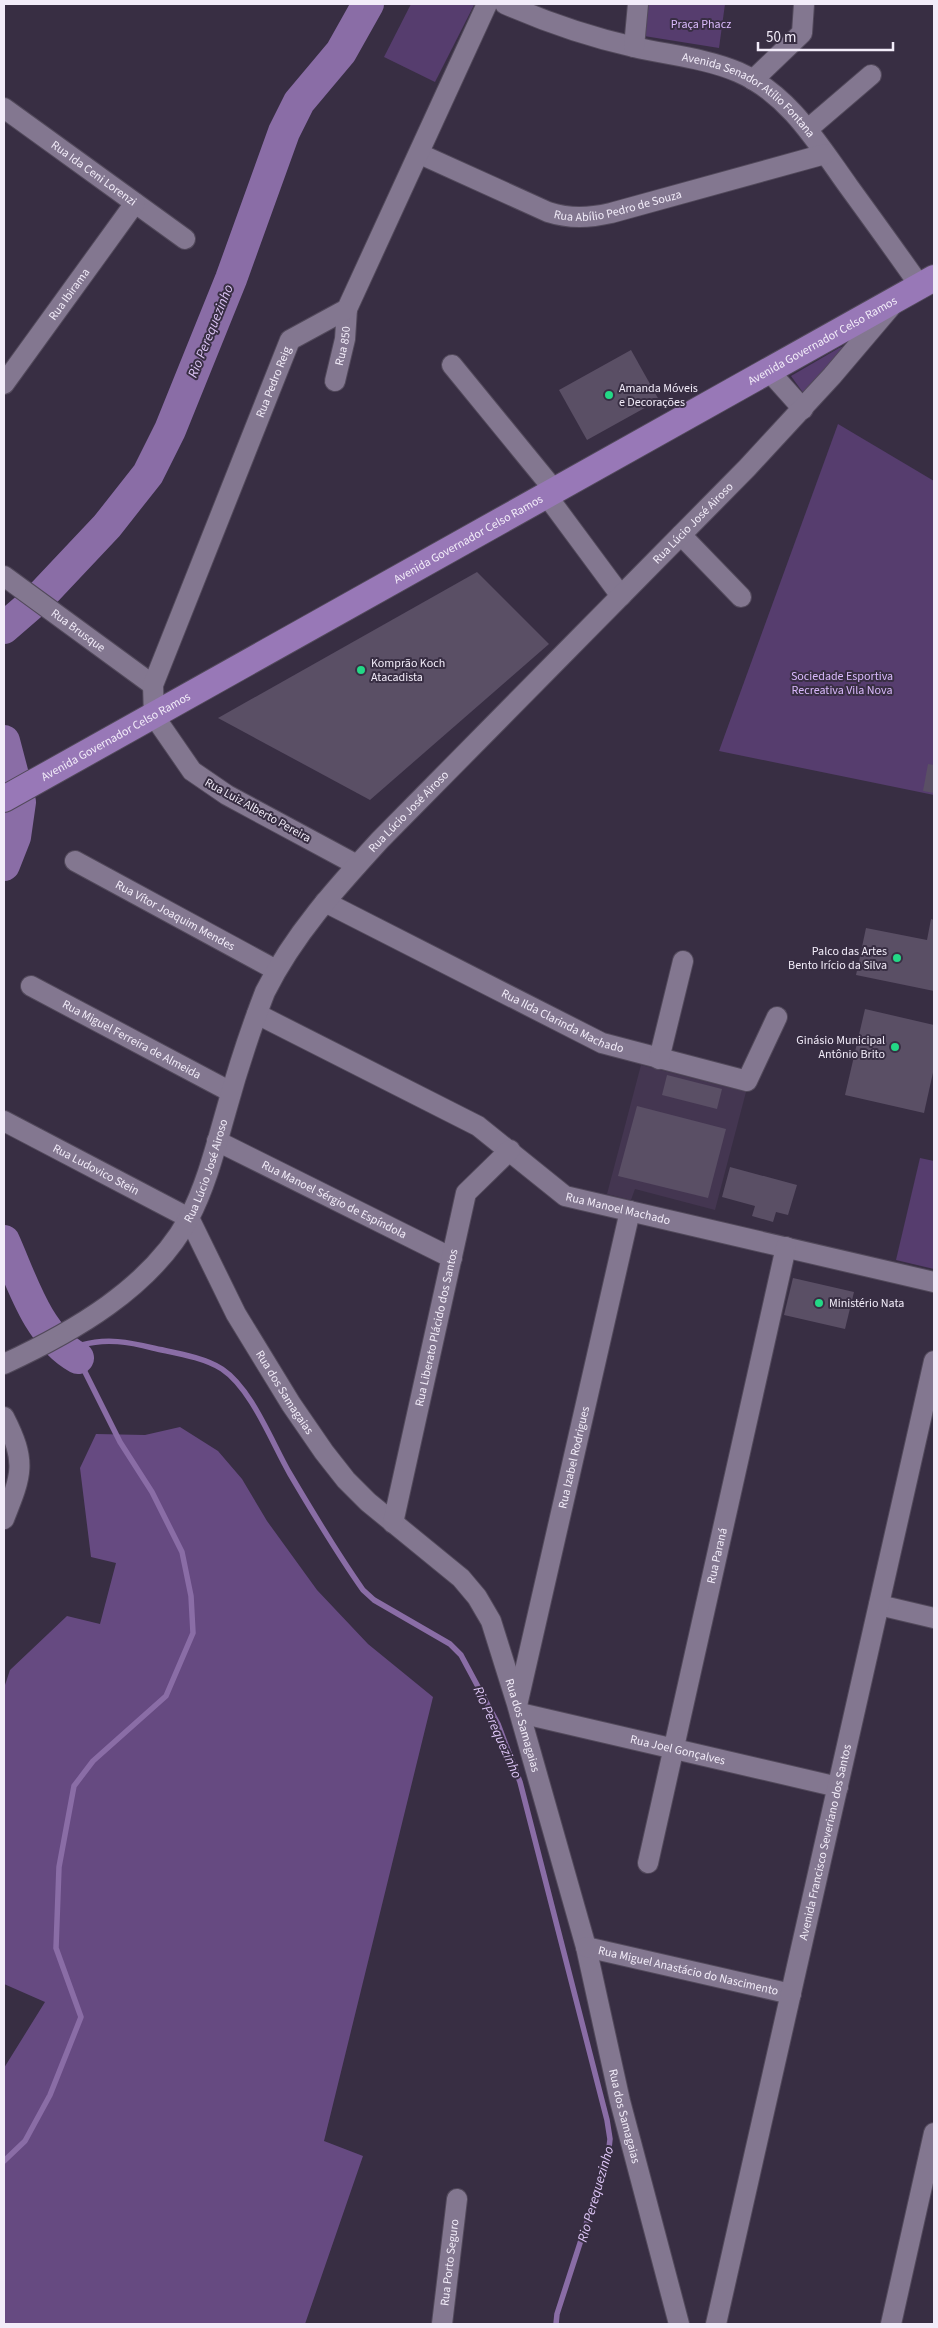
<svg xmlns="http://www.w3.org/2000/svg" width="938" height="2328" font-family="'Source Sans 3',sans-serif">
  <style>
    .built { fill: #443651 }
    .green { fill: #563d6e }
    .forest { fill: #664a81 }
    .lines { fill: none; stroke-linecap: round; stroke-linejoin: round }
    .stream { stroke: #8a6da6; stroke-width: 5.5 }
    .river { stroke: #8a6da6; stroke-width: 32 }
    .building { fill: #5a4f65 }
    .minor-casing { stroke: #52495b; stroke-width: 22 }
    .major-casing { stroke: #52495b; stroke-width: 28 }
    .minor { stroke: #837790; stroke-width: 20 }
    .major { stroke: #9878b7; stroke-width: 26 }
    .poi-dot { fill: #23d886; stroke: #382e43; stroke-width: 2 }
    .labels { text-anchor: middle; stroke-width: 4; stroke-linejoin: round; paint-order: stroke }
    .park-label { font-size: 12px; fill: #d9b9fb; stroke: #382e43 }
    .street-label { font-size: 12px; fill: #f2ecf9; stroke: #382e43 }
    .poi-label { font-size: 12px; fill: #f2ecf9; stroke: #382e43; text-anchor: start }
    .water-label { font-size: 14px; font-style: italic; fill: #ddc5f6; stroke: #382e43 }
  </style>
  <rect width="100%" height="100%" fill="#382e43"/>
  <!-- built -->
  <polygon class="built" points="641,1065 746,1092 715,1210 635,1189 631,1200 607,1194"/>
  <!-- green -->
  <g class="green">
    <polygon points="411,4 474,5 435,82 384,57"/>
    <polygon points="649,4 725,4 719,48 644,36"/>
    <polygon points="849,344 804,394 791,376 839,348"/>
    <polygon points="838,424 934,481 934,795 719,751"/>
    <polygon points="920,1158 934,1161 934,1269 896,1260"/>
  </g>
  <!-- forest -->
  <polygon class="forest" points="180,1427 218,1451 242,1479 267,1521 317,1590 368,1644 433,1697 324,2141 363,2156 305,2324 4,2324 4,2068 45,2002 4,1984 4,1688 10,1670 67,1616 100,1624 116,1563 91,1557 80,1468 96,1434 145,1435"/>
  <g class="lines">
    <!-- stream -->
    <path class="stream" d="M4 2161 25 2141 50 2095 81 2017 56 1948 59 1867 74 1786 93 1761 166 1696 193 1633 191 1596 182 1552 152 1492 120 1442 78 1358 82 1345C106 1338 129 1342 153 1348 175 1353 203 1357 222 1369 252 1389 272 1443 290 1474 313 1513 337 1553 363 1590L374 1600 450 1644 461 1655 498 1724 520 1782 607 2120 610 2139 608 2157 557 2314 556 2324"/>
    <!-- river -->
    <g class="river">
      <polyline points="4,628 41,596 107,526 148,474 170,430 231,279 284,132 299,102 341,52 368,4"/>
      <polyline points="4,741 20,802 15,837 4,865"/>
      <path d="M4 1241C22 1281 37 1335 78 1358"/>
    </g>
  </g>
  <!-- building -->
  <g class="building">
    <polygon points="631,350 659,400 587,440 559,390"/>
    <polygon points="477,572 549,644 370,800 218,718"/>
    <polygon points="928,764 934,765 934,793 923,791"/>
    <polygon points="931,919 934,920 934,991 856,975 866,928 927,940"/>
    <polygon points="865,1009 934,1025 934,1068 924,1113 845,1095"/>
    <polygon points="667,1075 722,1089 717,1109 662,1095"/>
    <polygon points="637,1106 726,1129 708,1198 618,1176"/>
    <polygon points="730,1167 797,1185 788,1215 776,1212 773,1222 752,1216 755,1206 722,1197"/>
    <polygon points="793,1278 854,1292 845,1329 784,1315"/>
  </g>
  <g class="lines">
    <defs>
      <g id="minor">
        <path id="s1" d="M505 4C546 22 590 37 634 47 668 55 705 58 738 72 789 94 818 144 849 187 873 220 897 253 920 286"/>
        <polyline points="634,47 638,4"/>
        <polyline points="753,80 802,33 804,4"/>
        <path id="s2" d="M4 108 185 239"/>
        <polyline points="808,129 871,75"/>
        <path id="s3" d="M420 154 548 212C570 219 589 218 611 213L825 154"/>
        <polyline points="452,365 555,491"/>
        <polyline points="769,371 803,409"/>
        <path id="s4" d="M335 381 345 339 347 309"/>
        <path id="s5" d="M4 384 135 203"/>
        <polyline points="547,496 621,596"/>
        <polyline points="681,535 741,597"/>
        <path id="s6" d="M4 576 153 685"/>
        <path id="s7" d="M75 861 276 970"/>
        <path id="s8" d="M357 865 227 795 192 771 154 716 153 685 290 340 347 309 487 4"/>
        <path id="s9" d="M325 902 602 1043 747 1081 777 1017"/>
        <path id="s10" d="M31 986 231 1092"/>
        <path id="s11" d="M257 1014 478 1126 565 1196 934 1282"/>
        <polyline points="659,1059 683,961"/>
        <path id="s12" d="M4 1121 189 1218 236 1314 291 1404 324 1452 346 1480 368 1502 461 1578 477 1597 491 1621 517 1704 586 1947 620 2101 679 2324"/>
        <path id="s13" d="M217 1141 452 1258"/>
        <path id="s14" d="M4 1364C73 1332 151 1288 189 1218 206 1186 216 1146 226 1111 237 1071 250 1031 265 992 294 934 337 887 380 840L747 468 832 376 894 303"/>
        <path d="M4 1417C27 1462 22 1474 4 1519"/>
        <path id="s15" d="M393 1523 466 1193 510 1150"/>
        <polyline points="879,1605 934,1618"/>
        <path id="s16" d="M518 1701 630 1211"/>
        <path id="s17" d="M520 1713 838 1787"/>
        <path id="s18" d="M648 1863 786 1247"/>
        <path id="s19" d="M586 1947 791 1994"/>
        <path id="s20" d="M442 2324 457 2199"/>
        <path id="s21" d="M716 2324 934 1361"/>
        <polyline points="891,2324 934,2133"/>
      </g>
      <g id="major">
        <path id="s22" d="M4 799 934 278"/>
      </g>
    </defs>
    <!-- minor casing -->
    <use href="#minor" class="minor-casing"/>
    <!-- major casing -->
    <use href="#major" class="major-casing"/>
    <!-- minor -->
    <use href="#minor" class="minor"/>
    <!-- major -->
    <use href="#major" class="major"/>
  </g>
  <!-- markers -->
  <g class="poi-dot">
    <circle cx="609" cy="395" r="5"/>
    <circle cx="361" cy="670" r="5"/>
    <circle cx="897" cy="958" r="5"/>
    <circle cx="895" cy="1047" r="5"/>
    <circle cx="819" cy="1303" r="5"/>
  </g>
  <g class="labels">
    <!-- park labels -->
    <g class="park-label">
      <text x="701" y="28">Praça Phacz</text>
      <text x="842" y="680">Sociedade Esportiva<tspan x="842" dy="14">Recreativa Vila Nova</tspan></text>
    </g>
    <!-- street labels -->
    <g class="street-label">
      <text dy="4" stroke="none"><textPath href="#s1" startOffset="264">Avenida Senador Atílio Fontana</textPath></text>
      <text dy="4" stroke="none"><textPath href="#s2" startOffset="111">Rua Ida Ceni Lorenzi</textPath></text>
      <text dy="4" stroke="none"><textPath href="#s3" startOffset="212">Rua Abílio Pedro de Souza</textPath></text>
      <text dy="4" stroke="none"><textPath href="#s5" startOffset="111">Rua Ibirama</textPath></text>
      <text dy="4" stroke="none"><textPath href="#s22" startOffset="938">Avenida Governador Celso Ramos</textPath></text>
      <text dy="4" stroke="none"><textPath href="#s4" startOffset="36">Rua 850</textPath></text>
      <text dy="4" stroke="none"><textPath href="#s8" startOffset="614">Rua Pedro Reig</textPath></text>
      <text dy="4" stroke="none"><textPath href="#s14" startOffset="1115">Rua Lúcio José Airoso</textPath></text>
      <text dy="4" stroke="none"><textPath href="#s22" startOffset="532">Avenida Governador Celso Ramos</textPath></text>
      <text dy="4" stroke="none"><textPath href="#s6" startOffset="92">Rua Brusque</textPath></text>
      <text dy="4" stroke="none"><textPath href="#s22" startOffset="128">Avenida Governador Celso Ramos</textPath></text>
      <text transform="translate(258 810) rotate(29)" y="4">Rua Luiz Alberto Pereira</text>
      <text dy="4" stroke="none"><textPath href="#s14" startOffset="710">Rua Lúcio José Airoso</textPath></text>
      <text dy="4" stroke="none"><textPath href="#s7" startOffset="114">Rua Vítor Joaquim Mendes</textPath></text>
      <text dy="4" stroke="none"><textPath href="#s9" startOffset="266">Rua Ilda Clarinda Machado</textPath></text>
      <text dy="4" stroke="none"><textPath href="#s10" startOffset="114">Rua Miguel Ferreira de Almeida</textPath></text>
      <text dy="4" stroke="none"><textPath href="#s12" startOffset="104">Rua Ludovico Stein</textPath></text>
      <text dy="4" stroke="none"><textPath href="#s14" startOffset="290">Rua Lúcio José Airoso</textPath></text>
      <text dy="4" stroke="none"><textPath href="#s13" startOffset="131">Rua Manoel Sérgio de Espíndola</textPath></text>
      <text dy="4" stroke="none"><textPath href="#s11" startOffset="414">Rua Manoel Machado</textPath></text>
      <text dy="4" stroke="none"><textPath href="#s15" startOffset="200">Rua Liberato Plácido dos Santos</textPath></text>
      <text dy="4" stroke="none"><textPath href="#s12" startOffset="408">Rua dos Samagaias</textPath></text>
      <text dy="4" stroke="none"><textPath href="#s16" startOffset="250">Rua Izabel Rodrigues</textPath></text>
      <text dy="4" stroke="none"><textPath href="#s18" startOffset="315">Rua Paraná</textPath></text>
      <text dy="4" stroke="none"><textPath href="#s12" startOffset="828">Rua dos Samagaias</textPath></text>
      <text dy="4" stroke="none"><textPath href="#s17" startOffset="162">Rua Joel Gonçalves</textPath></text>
      <text dy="4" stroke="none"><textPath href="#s21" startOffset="494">Avenida Francisco Severiano dos Santos</textPath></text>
      <text dy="4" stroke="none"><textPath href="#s19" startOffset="105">Rua Miguel Anastácio do Nascimento</textPath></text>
      <text dy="4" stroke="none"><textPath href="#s12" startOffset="1232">Rua dos Samagaias</textPath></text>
      <text dy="4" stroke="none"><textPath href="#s20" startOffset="62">Rua Porto Seguro</textPath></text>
    </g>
    <!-- poi labels -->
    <g class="poi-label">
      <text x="619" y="392">Amanda Móveis<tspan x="619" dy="14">e Decorações</tspan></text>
      <text x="371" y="667">Komprão Koch<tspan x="371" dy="14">Atacadista</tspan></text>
      <text x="887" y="955" text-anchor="end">Palco das Artes<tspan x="887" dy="14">Bento Irício da Silva</tspan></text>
      <text x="885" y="1044" text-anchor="end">Ginásio Municipal<tspan x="885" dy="14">Antônio Brito</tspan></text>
      <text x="829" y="1307">Ministério Nata</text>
    </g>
    <!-- water labels -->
    <g class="water-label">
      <text transform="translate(210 331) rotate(-68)" y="5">Rio Perequezinho</text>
      <text transform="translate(498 1732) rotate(66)" y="5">Rio Perequezinho</text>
      <text transform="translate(595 2194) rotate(-74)" y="5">Rio Perequezinho</text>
    </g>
  </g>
  <!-- border -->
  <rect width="938" height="2328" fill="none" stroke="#f2ecf9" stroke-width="10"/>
  <!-- scale -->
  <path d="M758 42v8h135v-8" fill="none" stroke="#f2ecf9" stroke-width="2.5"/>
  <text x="766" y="42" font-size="15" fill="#f2ecf9" stroke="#382e43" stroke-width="4" paint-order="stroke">50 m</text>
</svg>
